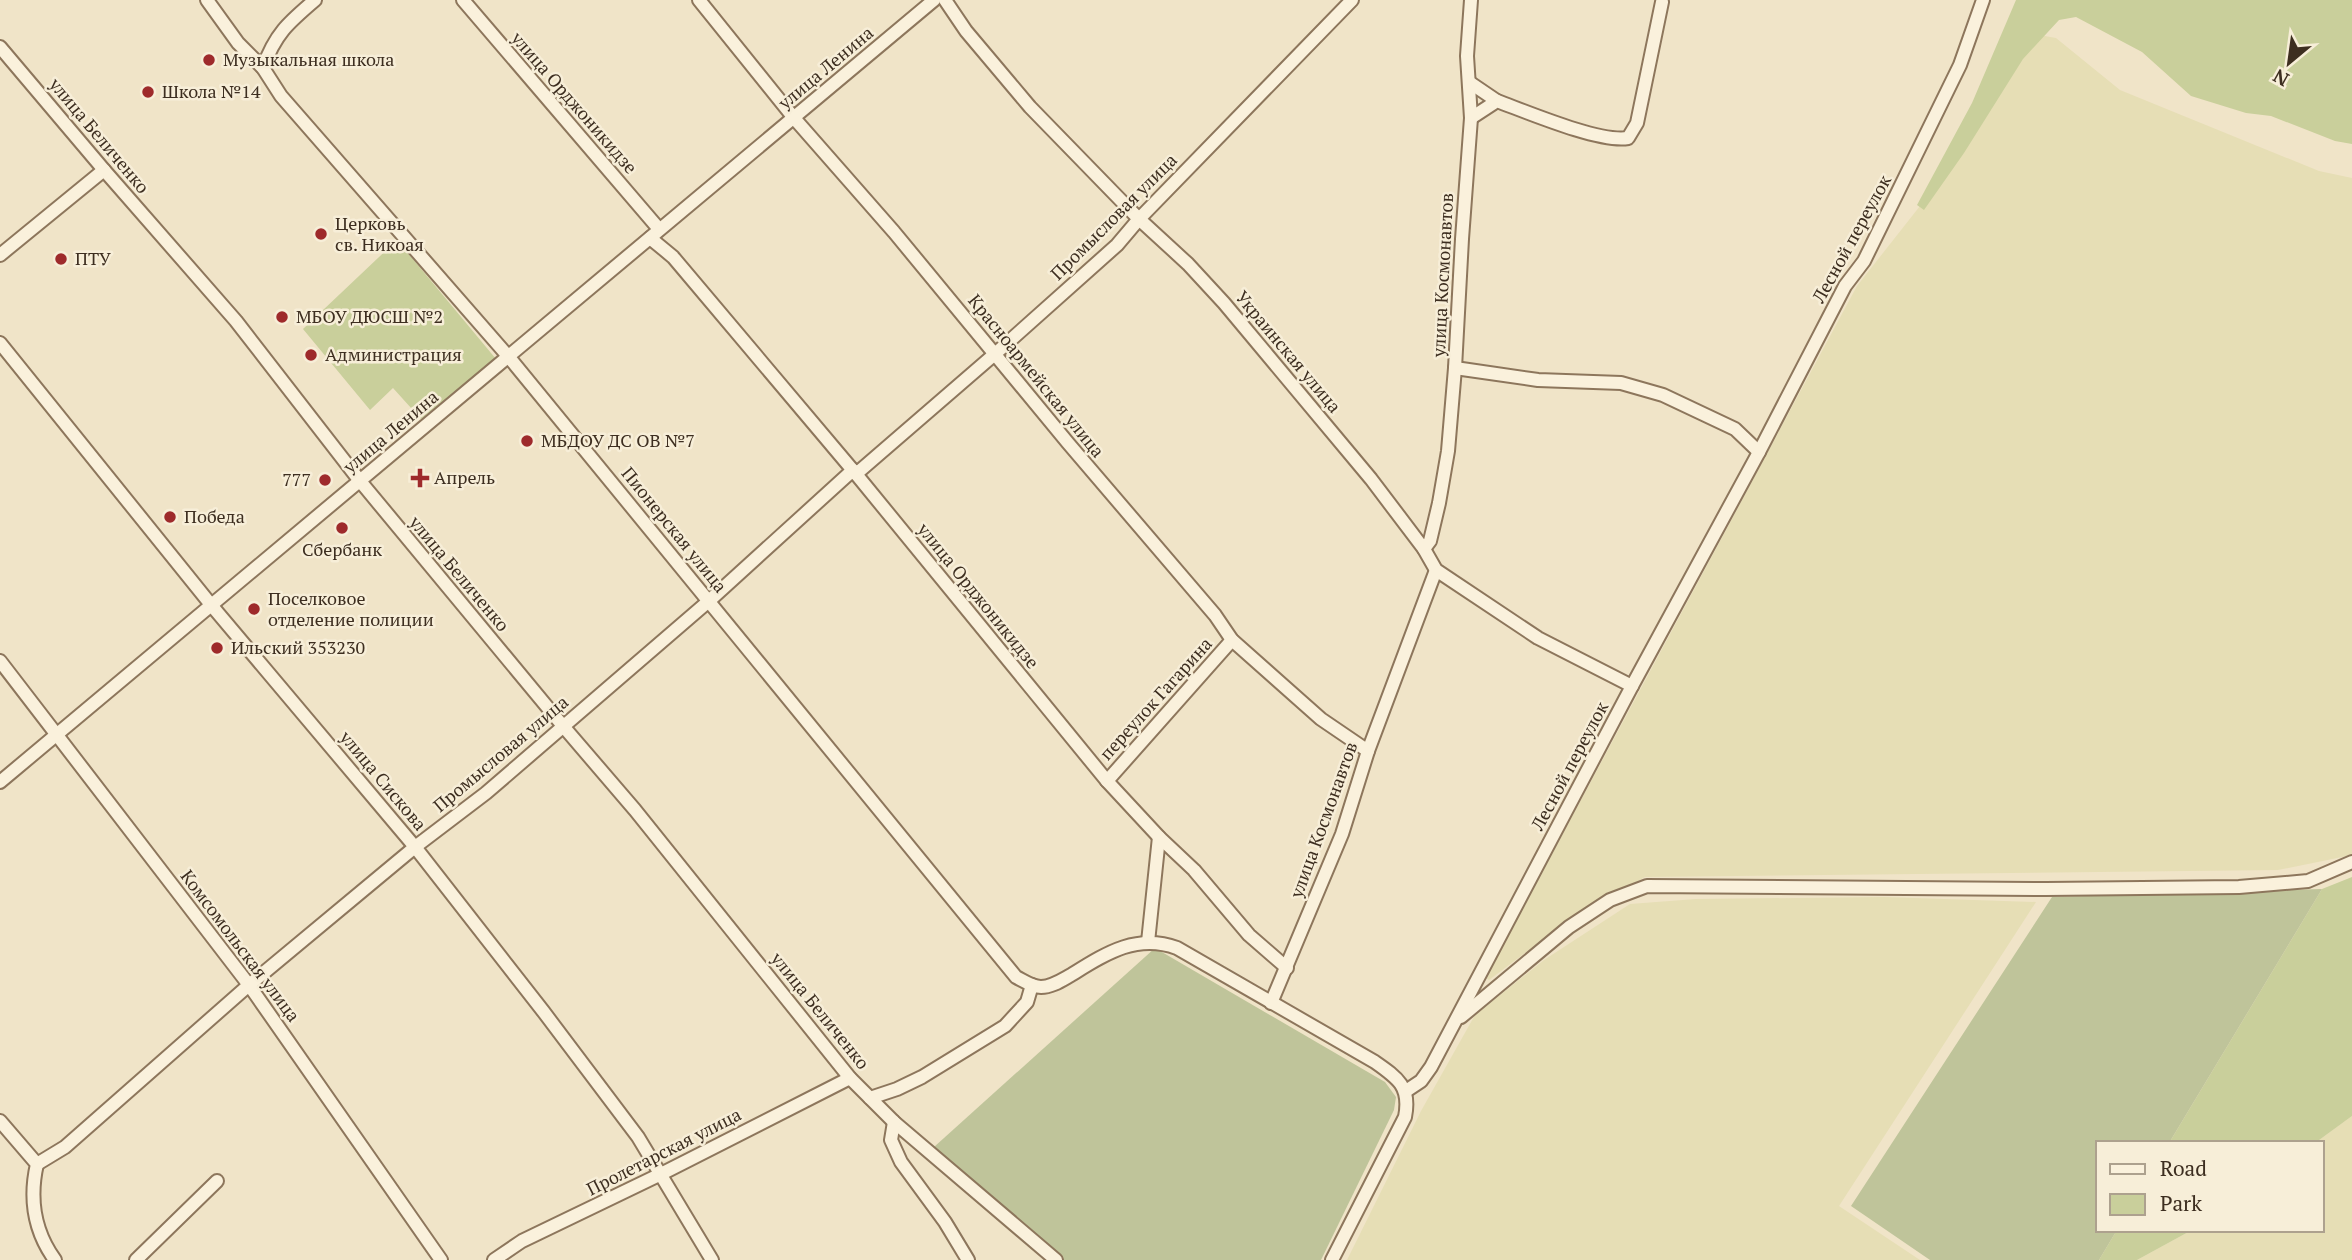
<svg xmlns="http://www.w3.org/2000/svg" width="2352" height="1260" font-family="'PT Serif',serif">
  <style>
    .farmland { fill: #e6deb5 }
    .green { fill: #c9cf9b }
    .cemetery { fill: #bfc49a }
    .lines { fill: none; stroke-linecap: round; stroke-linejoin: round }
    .minor-casing { stroke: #8d765c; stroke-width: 16 }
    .minor { stroke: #faf1dc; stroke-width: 12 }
    .poi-dot { fill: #9e2a2b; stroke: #f7eed8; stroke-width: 2.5 }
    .labels { text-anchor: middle; stroke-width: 5; stroke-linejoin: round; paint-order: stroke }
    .poi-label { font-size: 18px; fill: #3d2e20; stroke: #f7eed8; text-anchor: start }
    .street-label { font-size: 18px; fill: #3d2e20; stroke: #f7eed8 }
  </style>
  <rect width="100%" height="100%" fill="#f0e4c8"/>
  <!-- farmland -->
  <g class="farmland">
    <polygon points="2039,35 2056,38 2120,90 2319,171 2352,178 2352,855 2278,870 1645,877 1569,920 1489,980 1483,976 1552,854 1857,286 1931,192"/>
    <polygon points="1884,897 2036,902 1839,1206 1920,1260 1347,1260 1421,1111 1475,1015 1544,960 1630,904 1696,899"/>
    <polygon points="2352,1116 2352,1260 2137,1260 2192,1230 2322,1230 2322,1143 2315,1143"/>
  </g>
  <!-- green -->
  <g class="green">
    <polygon points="2016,0 2352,0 2352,144 2335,141 2271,116 2246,113 2191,96 2142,52 2076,17 2059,20 2023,59 1964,153 1924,210 1917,205 1972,103"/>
    <polygon points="397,240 496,359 421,419 393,388 370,410 303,329"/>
    <polygon points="2352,877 2352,1116 2315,1143 2169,1143 2322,889"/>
    <polygon points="2117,1230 2192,1230 2137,1260 2099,1260"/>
  </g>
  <!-- cemetery -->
  <g class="cemetery">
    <polygon points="2322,889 2169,1143 2098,1143 2098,1230 2117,1230 2099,1260 1930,1260 1851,1206 2052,897"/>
    <polygon points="1155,948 1385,1082 1396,1097 1394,1110 1321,1260 1063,1260 934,1147"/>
  </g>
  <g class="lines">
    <defs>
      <g id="minor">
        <path d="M207 0 238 43 263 68 281 96 508 356 1016 977C1024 981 1032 987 1041 987 1052 987 1062 980 1071 975 1105 954 1136 933 1177 948L1375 1062C1398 1078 1411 1087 1405 1117L1332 1260"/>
        <polyline points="463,0 659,229"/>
        <polyline points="699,0 794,118 894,232 1068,443 1215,615 1232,640 1321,719 1368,751"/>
        <polyline points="945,0 966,31 1030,107 1139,219 1188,264 1224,303 1371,479 1424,549 1436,570 1538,638 1632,686"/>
        <polyline points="0,47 104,170 236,321 360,481 563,726 635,810 850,1078 894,1122 1056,1260"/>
        <path d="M263 68C275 34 288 23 315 0"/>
        <polyline points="1469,82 1497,101"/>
        <path d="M1471 118 1497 101C1527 112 1600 143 1628 138L1637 123 1662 2"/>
        <polyline points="650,238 673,257 856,474 1107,781 1159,837 1194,870 1249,935 1287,968"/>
        <polyline points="0,255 104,170"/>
        <polyline points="0,343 212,606 415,847 543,1011 638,1137 712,1260"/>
        <polyline points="1455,368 1538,380 1621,383 1663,395 1735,429 1759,452"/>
        <polyline points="856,474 996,353 1117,245 1139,219 1352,0"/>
        <polyline points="1424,549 1430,541 1439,503 1448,451 1455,368 1462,239 1471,118 1467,56 1471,0"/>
        <polyline points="0,661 249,985 441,1260"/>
        <polyline points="1107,781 1232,640"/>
        <polyline points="0,782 934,0"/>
        <polyline points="1148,942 1159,837"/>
        <polyline points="1271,1003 1342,834 1368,751 1436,570"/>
        <polyline points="1461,1017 1569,927 1610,900 1647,886 2046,889 2239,887 2308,881 2352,862"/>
        <polyline points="1406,1091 1421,1081 1431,1067 1632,686 1759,452 1845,286 1864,261 1960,65 1983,0"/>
        <polyline points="870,1098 897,1089 922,1077 1005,1026 1027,1002 1032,985"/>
        <path d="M0 1121 37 1164C29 1199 34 1231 55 1260"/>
        <polyline points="894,1122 891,1140 901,1162 945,1222 968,1260"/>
        <polyline points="37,1164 65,1147 249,985 415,847 486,793 710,600 853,470"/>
        <polyline points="136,1260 217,1181"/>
        <polyline points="494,1260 522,1241 661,1174 850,1078"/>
      </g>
    </defs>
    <!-- minor casing -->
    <use href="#minor" class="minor-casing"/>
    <!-- minor -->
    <use href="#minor" class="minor"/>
  </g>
  <!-- markers -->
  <g class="poi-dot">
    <circle cx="209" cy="60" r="7"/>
    <circle cx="148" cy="92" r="7"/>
    <circle cx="321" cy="234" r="7"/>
    <circle cx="61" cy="259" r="7"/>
    <circle cx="282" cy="317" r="7"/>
    <circle cx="311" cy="355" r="7"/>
    <circle cx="527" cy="441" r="7"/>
    <path d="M416.5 467.5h7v7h7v7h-7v7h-7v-7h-7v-7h7z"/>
    <circle cx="325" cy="480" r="7"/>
    <circle cx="170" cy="517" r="7"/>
    <circle cx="342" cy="528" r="7"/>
    <circle cx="254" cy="609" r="7"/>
    <circle cx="217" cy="648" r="7"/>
  </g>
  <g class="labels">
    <!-- poi labels -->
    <g class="poi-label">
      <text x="223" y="66">Музыкальная школа</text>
      <text x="162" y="98">Школа №14</text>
      <text x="335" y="230">Церковь<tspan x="335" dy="21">св. Никоая</tspan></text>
      <text x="75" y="265">ПТУ</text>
      <text x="296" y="323">МБОУ ДЮСШ №2</text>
      <text x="325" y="361">Администрация</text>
      <text x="541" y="447">МБДОУ ДС ОВ №7</text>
      <text x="434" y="484">Апрель</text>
      <text x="311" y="486" text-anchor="end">777</text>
      <text x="184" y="523">Победа</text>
      <text x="342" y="556" text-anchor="middle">Сбербанк</text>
      <text x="268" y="605">Поселковое<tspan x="268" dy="21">отделение полиции</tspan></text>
      <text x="231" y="654">Ильский 353230</text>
    </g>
    <!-- street labels -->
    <g class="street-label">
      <text transform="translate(826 68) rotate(-40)" y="6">улица Ленина</text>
      <text transform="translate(574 103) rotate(49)" y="6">улица Орджоникидзе</text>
      <text transform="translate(99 136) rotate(50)" y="6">улица Беличенко</text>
      <text transform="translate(1114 217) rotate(-45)" y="6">Промысловая улица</text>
      <text transform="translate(1852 239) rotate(-61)" y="6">Лесной переулок</text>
      <text transform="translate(1443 275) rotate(-87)" y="6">улица Космонавтов</text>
      <text transform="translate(1288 352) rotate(50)" y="6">Украинская улица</text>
      <text transform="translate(1036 376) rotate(51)" y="6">Красноармейская улица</text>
      <text transform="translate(391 432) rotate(-40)" y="6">улица Ленина</text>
      <text transform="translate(674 530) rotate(51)" y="6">Пионерская улица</text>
      <text transform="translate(459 574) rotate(50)" y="6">улица Беличенко</text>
      <text transform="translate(978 596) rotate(51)" y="6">улица Орджоникидзе</text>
      <text transform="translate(1156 699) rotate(-48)" y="6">переулок Гагарина</text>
      <text transform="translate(501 754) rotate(-40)" y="6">Промысловая улица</text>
      <text transform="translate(1570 766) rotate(-62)" y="6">Лесной переулок</text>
      <text transform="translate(383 781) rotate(50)" y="6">улица Сискова</text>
      <text transform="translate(1324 820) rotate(-70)" y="6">улица Космонавтов</text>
      <text transform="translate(240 946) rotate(53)" y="6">Комсомольская улица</text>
      <text transform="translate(820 1011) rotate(51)" y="6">улица Беличенко</text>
      <text transform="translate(664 1152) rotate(-27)" y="6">Пролетарская улица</text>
    </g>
  </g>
  <!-- legend -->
  <rect x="2096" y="1141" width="228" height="91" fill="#f7eed8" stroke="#ada18e" stroke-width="2"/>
  <rect x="2110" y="1164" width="35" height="10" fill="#faf1dc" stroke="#ada18e" stroke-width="2"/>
  <text x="2160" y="1176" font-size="21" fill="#3d2e20">Road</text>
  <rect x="2110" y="1194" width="35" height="21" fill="#c9cf9b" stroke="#ada18e" stroke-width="2"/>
  <text x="2160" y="1211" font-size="21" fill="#3d2e20">Park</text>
  <!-- north arrow -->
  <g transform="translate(2289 63) rotate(209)" stroke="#f7eed8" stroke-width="5" paint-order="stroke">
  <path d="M0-5L12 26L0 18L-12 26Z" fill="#3d2e20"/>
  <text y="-10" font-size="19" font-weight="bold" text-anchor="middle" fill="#3d2e20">N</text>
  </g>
</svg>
